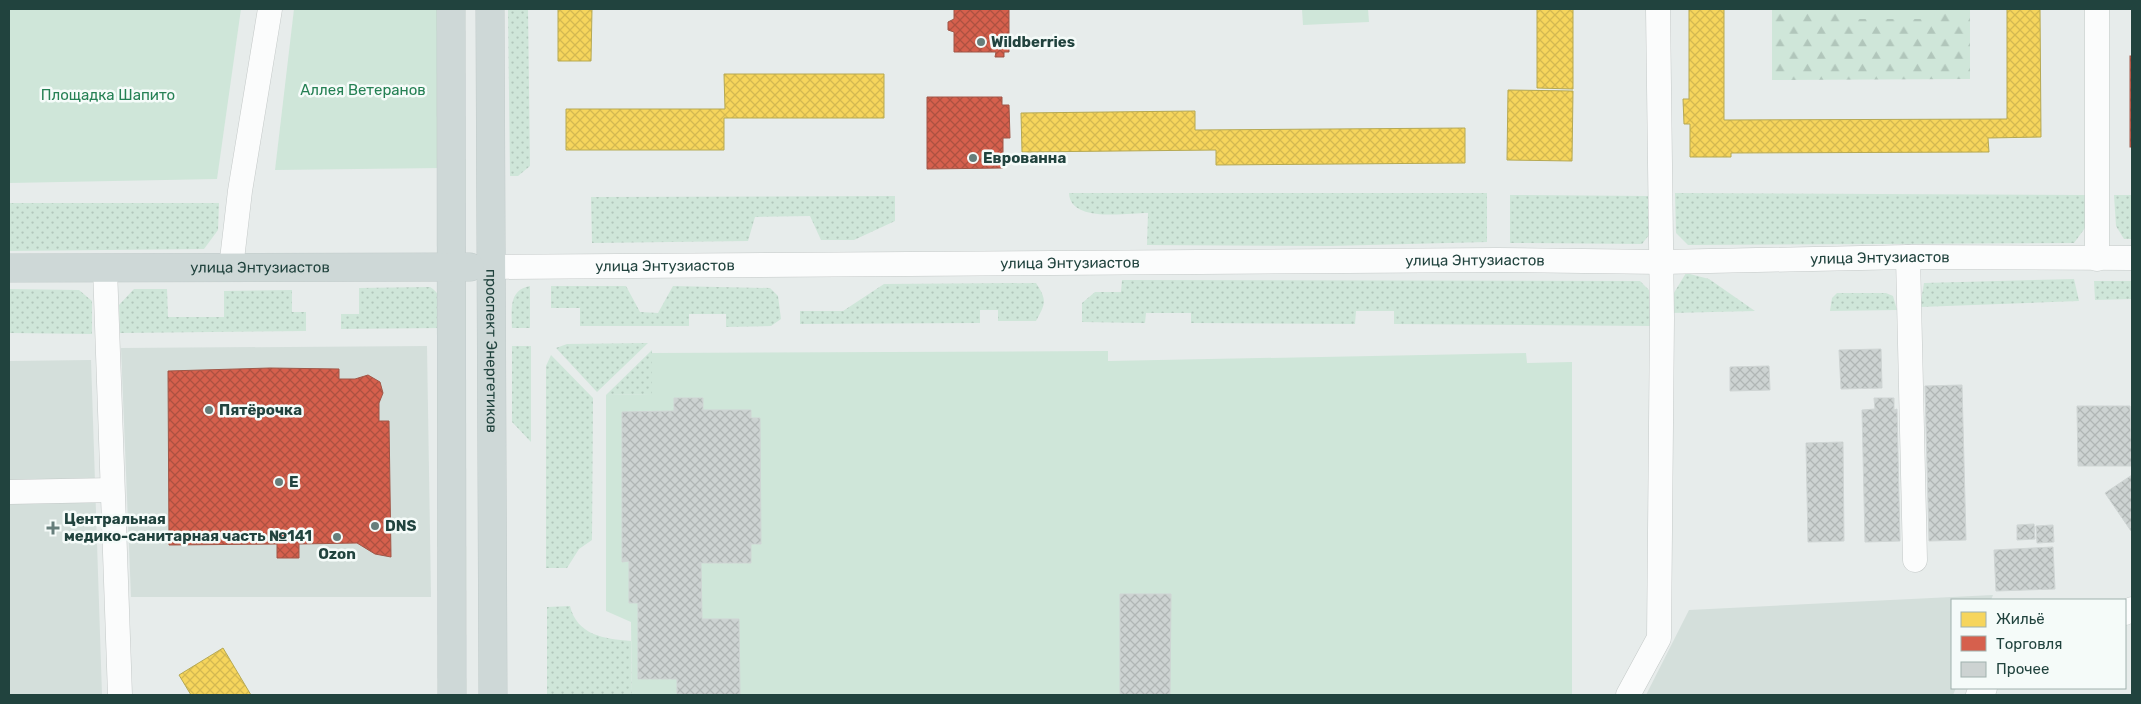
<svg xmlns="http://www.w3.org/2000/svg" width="2141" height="704" font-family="Rubik,sans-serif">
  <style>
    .built { fill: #d4dfdb }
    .grass { fill: url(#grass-dots) }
    .forest { fill: url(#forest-firs) }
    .park { fill: #cfe6d9 }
    .homes { fill: url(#homes-cross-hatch); stroke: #b6a953 }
    .shops { fill: url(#shops-cross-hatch); stroke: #a05748 }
    .building { fill: url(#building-cross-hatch); stroke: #cfd5d4 }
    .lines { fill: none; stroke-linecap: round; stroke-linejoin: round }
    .minor-casing { stroke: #c4c9c8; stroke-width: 25 }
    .major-casing { stroke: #c1cbca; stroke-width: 29 }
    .minor { stroke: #fbfcfc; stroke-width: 24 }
    .major { stroke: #ced8d7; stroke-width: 28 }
    .poi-dot { fill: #667e7b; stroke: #f5fbf9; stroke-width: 2 }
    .labels { text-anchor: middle; stroke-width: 5; stroke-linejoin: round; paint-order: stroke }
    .poi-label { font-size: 15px; font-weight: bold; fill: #21433e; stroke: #f5fbf9; text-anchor: start }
    .park-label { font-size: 15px; fill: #258054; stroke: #f5fbf9 }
    .street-label { font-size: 15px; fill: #21433e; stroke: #f5fbf9 }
  </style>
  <defs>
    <pattern id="grass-dots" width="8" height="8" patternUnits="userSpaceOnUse" patternTransform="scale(1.25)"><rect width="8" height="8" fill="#cfe6d9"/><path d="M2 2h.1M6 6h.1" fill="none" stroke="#b1c6bb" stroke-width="1.8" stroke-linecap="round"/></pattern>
    <pattern id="forest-firs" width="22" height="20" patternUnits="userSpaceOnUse" patternTransform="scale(1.25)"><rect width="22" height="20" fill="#cfe6d9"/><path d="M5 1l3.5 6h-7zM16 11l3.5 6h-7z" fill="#b1c6bb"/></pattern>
    <pattern id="homes-cross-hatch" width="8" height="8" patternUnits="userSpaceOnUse" patternTransform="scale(1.25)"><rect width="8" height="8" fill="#f6d55c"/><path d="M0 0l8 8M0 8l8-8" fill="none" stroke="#d3b851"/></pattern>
    <pattern id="shops-cross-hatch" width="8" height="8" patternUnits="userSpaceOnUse" patternTransform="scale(1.25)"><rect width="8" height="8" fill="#d6604d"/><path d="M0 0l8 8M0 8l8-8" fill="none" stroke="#ad5141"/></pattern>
    <pattern id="building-cross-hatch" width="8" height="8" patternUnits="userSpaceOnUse" patternTransform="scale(1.25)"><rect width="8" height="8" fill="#cdd3d2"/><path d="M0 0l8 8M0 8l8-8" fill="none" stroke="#b0b6b5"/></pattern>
  </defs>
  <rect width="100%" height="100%" fill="#e7eceb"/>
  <!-- built -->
  <g class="built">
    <polygon points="427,346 431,597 131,597 121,348"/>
    <polygon points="91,360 102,695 9,695 9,361"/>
    <polygon points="1993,595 1991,600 1952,600 1952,688 1956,688 1953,695 1646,695 1689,610"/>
  </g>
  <!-- grass -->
  <g class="grass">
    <polygon points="508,9 528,9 530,166 518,176 510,176"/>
    <path d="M1069 193H1487V242L1330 246 1147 245 1148 213C1127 213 1070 223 1069 193Z"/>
    <polygon points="1675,193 2086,195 2085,228 2074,243 1688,245 1676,233"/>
    <polygon points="1510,195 1648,196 1649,235 1642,244 1510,243"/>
    <polygon points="2114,195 2132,195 2132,239 2124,239 2116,226"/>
    <polygon points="895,196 895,221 854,240 821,240 810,216 755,217 748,241 592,243 591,197"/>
    <polygon points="9,203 219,203 218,230 204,249 9,251"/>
    <polygon points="1686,273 1709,279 1755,311 1671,313 1672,296"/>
    <polygon points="2074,279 2079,301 1920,307 1924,283"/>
    <polygon points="1122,280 1640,281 1650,291 1650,326 1394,324 1394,311 1356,311 1355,324 1191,323 1191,313 1146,313 1145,323 1082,322 1082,303 1095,292 1121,292"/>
    <polygon points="2094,281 2132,281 2132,299 2095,300"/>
    <path d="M1036 283C1047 300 1046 303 1036 321H998V310H980V323L800 324V311H843L884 284Z"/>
    <path d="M530 286V328H512C512 310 508 290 530 286Z"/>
    <polygon points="551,286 626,286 640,312 658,313 673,286 770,288 778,296 781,319 771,326 726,327 726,314 689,314 689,326 580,326 580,308 551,308"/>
    <path d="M430 287C445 296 442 312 443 328L341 329V314H359V288Z"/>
    <polygon points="9,289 79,290 92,301 92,334 9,333"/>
    <polygon points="134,289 167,289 168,317 224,317 224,291 292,290 292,312 306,312 306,331 120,333 119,305"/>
    <polygon points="1837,293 1886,293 1893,296 1897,310 1830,311 1832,298"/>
    <polygon points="648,343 597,392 556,348 567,344"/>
    <polygon points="512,346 531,346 531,442 512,422"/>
    <polygon points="652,350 652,394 606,395"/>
    <polygon points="551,355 593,398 592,540 579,549 567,568 546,568 546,366"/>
    <path d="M570 606C577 635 604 639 631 641L632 695H547V607Z"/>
  </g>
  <!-- forest -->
  <polygon class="forest" points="1772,9 1970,9 1970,79 1772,80"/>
  <!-- park -->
  <g class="park">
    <polygon points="9,9 241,9 217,179 9,183"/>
    <polygon points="294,9 441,9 441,168 275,170"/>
    <polygon points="1302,9 1368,9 1369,22 1303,25"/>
    <polygon points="1853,9 1937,9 1933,19 1853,19"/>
    <polygon points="1108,351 1108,361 1526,353 1527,363 1572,362 1572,695 632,695 631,622 606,611 606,395 652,394 652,353"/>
  </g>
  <!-- homes -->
  <g class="homes">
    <polygon points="558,9 592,9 591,61 558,61"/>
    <polygon points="1537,9 1573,9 1573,89 1537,88"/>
    <polygon points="1689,9 1724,9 1724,120 2007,119 2007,9 2040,9 2041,137 1988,138 1989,152 1731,153 1731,157 1690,157 1690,124 1684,124 1683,99 1689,99"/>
    <polygon points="724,74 884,74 884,118 724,118 724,150 566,150 566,109 725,109"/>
    <polygon points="1508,90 1573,91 1572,161 1507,160"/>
    <polygon points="1195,111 1195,130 1465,128 1465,163 1216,165 1216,150 1022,152 1021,113"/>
    <polygon points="223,648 251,695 191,695 179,675"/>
  </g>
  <!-- shops -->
  <g class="shops">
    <polygon points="954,9 1009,9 1009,52 1004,52 1004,57 995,57 996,52 954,52 954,32 948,30 948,22 954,19"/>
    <rect x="2130" y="56" width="2" height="91"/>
    <polygon points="927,97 1002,97 1002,105 1009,105 1010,138 1003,138 1003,168 927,169"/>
    <polygon points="270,368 339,369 339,379 355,379 368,375 380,382 383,393 379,403 379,421 389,421 391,557 375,554 357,543 299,544 299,558 277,558 277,544 169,545 168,371"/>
  </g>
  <!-- building -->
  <g class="building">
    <polygon points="1881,349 1882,388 1841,389 1839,350"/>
    <polygon points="1769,366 1770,390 1730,391 1730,367"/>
    <polygon points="1962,385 1966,540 1929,541 1925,386"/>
    <polygon points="674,398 703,398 703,410 751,410 751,418 760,418 761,544 751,544 751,563 701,563 702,619 739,619 740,695 677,695 677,679 638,679 638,603 629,603 629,561 622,562 622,412 674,411"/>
    <polygon points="1874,398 1894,398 1894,410 1897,409 1900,541 1865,542 1862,410 1875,409"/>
    <polygon points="2077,406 2130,406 2132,466 2078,466"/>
    <polygon points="1843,442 1844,541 1808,542 1806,443"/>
    <polygon points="2132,475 2132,530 2131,531 2105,493"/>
    <polygon points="2034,524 2035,539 2017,540 2017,525"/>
    <polygon points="2053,525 2054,542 2037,543 2036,526"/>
    <polygon points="2053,547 2055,589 1996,591 1994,550"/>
    <polygon points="1120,594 1171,594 1170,695 1120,695"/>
  </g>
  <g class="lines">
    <defs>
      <g id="minor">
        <polyline points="1908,257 1915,560"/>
        <polyline points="2097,259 2097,9"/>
        <path id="s1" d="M490 267 1497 260 1662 262 1908 257 2132 258"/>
        <polyline points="105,268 120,695"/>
        <polyline points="231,268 240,191 270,9"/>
        <polyline points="9,492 112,490"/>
        <polyline points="2125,613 2132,609"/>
        <polyline points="1628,695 1659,638 1662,318 1658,9"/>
        <polyline points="1978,695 1985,688"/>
      </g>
      <g id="major">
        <polyline points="451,9 452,695"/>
        <path id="s2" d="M490 9 493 695"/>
        <path id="s3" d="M9 268 470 267"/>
      </g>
    </defs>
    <!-- minor casing -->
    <use href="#minor" class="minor-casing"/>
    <!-- major casing -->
    <use href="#major" class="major-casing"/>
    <!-- minor -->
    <use href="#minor" class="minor"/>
    <!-- major -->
    <use href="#major" class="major"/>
  </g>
  <!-- markers -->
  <g class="poi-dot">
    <circle cx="981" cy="42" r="5"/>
    <circle cx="973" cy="158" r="5"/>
    <circle cx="209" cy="410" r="5"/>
    <circle cx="279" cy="482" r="5"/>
    <circle cx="375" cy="526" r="5"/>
    <path d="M50.5 520.5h5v5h5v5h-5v5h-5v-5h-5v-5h5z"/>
    <circle cx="337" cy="537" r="5"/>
  </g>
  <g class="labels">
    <!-- poi labels -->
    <g class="poi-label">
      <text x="991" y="47">Wildberries</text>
      <text x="983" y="163">Еврованна</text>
      <text x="219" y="415">Пятёрочка</text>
      <text x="289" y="487">Е</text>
      <text x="64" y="524">Центральная<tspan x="64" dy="17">медико-санитарная часть №141</tspan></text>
      <text x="385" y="531">DNS</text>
      <text x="337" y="559" text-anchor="middle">Ozon</text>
    </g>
    <!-- park labels -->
    <g class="park-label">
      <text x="363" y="95">Аллея Ветеранов</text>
      <text x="108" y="100">Площадка Шапито</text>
    </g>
    <!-- street labels -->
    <g class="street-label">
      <text dy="5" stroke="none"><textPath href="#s1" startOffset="1390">улица Энтузиастов</textPath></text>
      <text dy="5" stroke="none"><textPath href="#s1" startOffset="985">улица Энтузиастов</textPath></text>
      <text dy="5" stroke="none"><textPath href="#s1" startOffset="580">улица Энтузиастов</textPath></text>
      <text dy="5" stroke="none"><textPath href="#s1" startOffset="175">улица Энтузиастов</textPath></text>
      <text dy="5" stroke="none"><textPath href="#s3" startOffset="251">улица Энтузиастов</textPath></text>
      <text dy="5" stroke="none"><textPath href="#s2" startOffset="342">проспект Энергетиков</textPath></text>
    </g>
  </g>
  <!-- border -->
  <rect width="2141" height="704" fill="none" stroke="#21433e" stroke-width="20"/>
  <!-- legend -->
  <rect x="1951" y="599" width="175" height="90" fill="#f5fbf9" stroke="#a0b1ae"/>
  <rect x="1961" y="612" width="25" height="15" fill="#f6d55c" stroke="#a0b1ae"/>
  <text x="1996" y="624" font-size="15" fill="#21433e">Жильё</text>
  <rect x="1961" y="636" width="25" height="15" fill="#d6604d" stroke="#a0b1ae"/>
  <text x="1996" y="649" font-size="15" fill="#21433e">Торговля</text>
  <rect x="1961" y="662" width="25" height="15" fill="#cdd3d2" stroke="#a0b1ae"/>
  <text x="1996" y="674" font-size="15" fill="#21433e">Прочее</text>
</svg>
